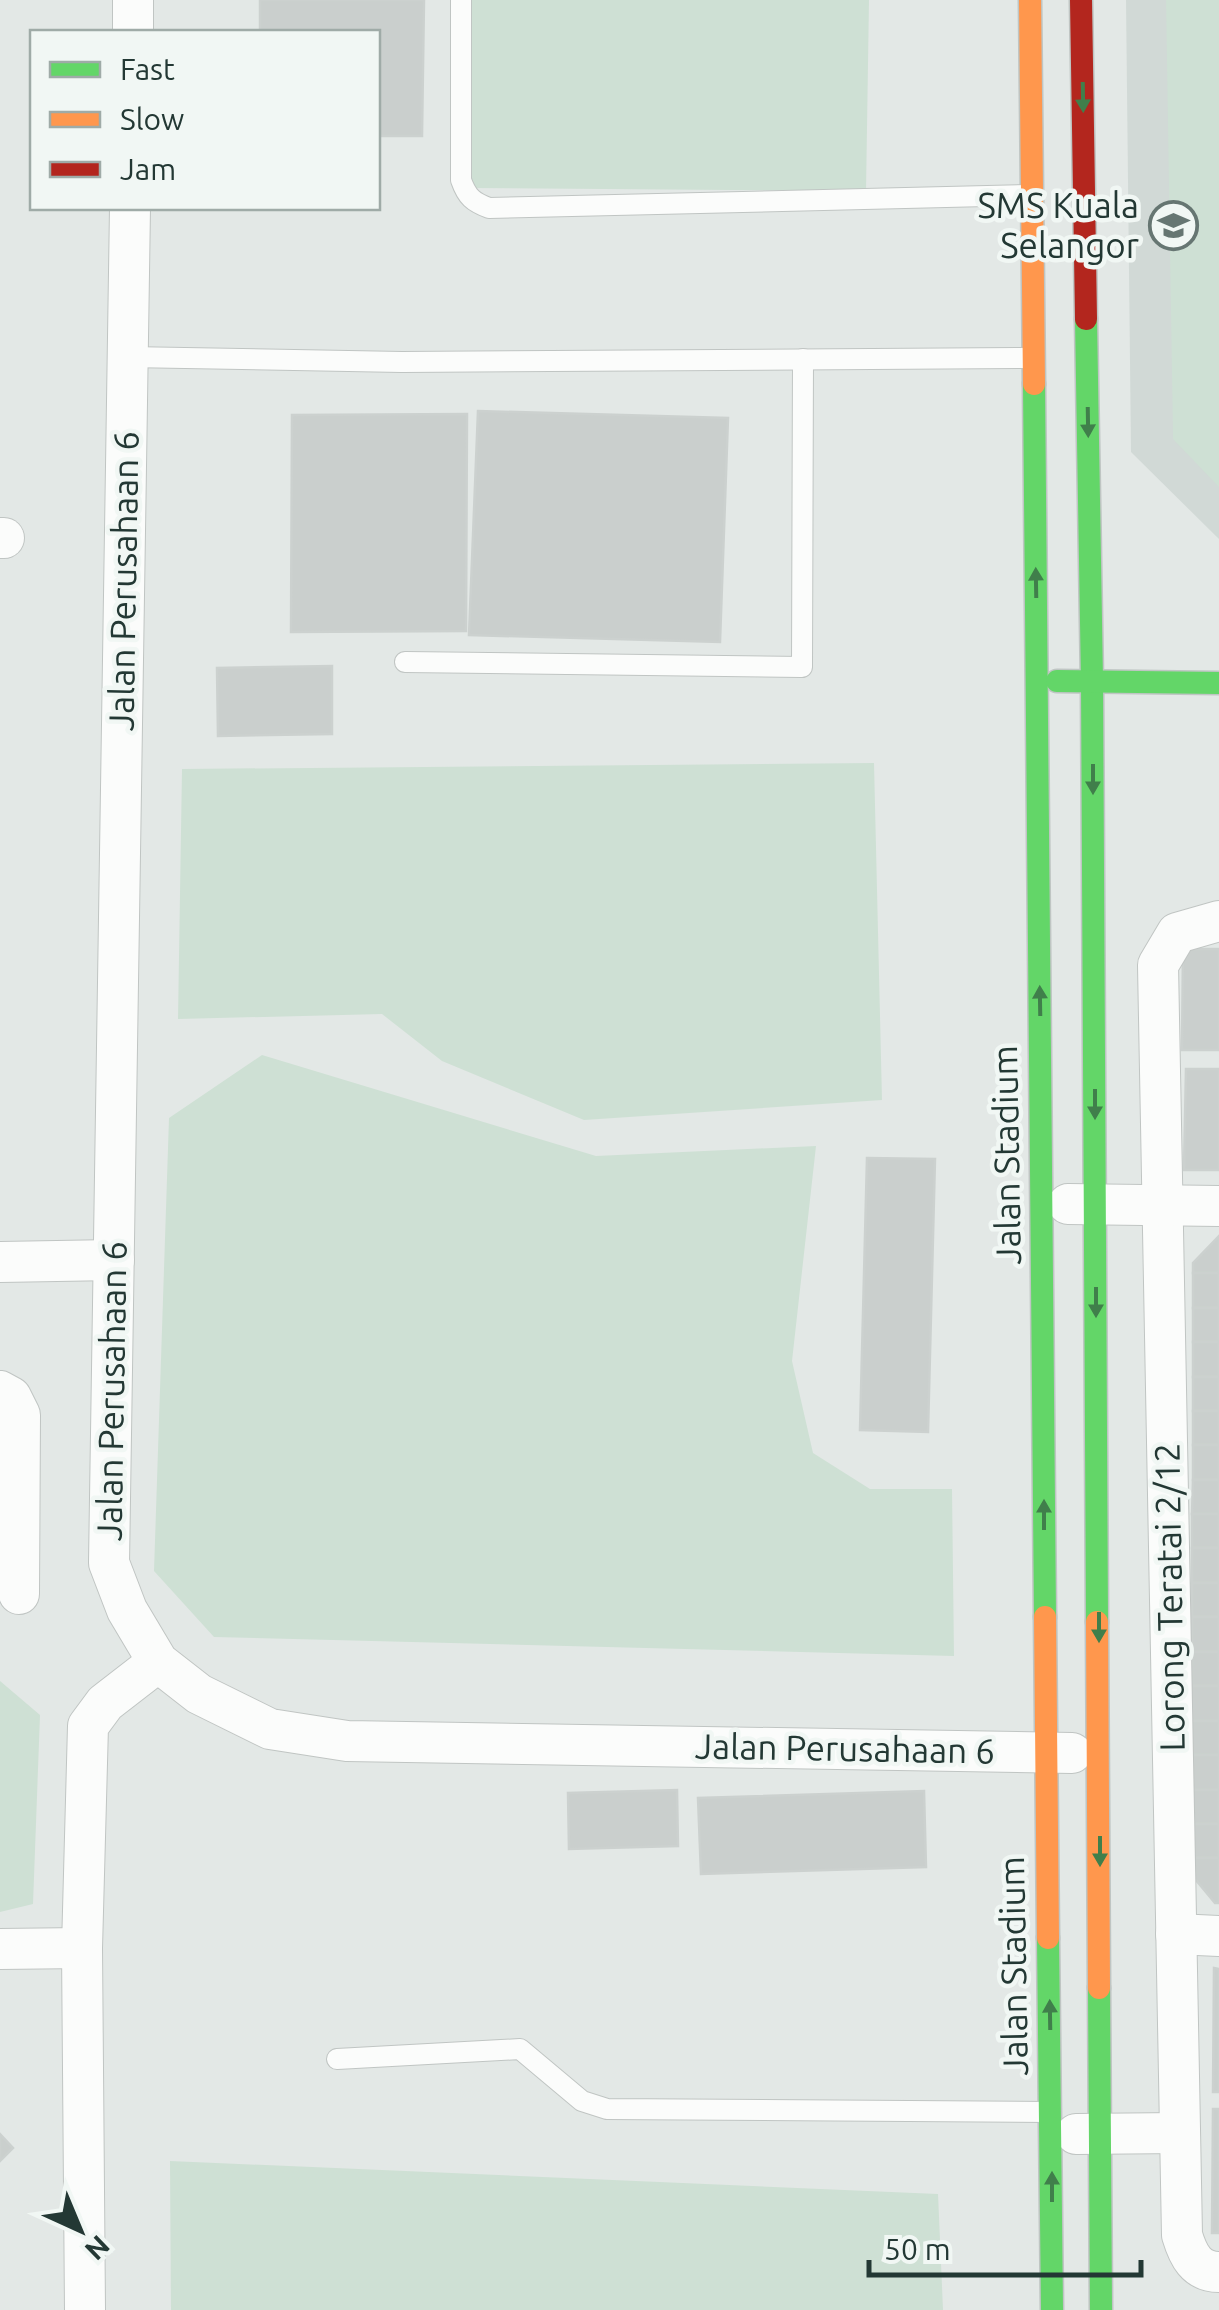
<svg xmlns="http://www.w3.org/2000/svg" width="1219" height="2310" font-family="Ubuntu,sans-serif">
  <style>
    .built { fill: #d1d9d6 }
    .green { fill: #cee0d4 }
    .building { fill: #cacfcd; stroke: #ccd1cf; stroke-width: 2.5 }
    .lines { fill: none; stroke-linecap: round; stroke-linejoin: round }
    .lane-casing { stroke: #c0c5c3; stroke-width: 22 }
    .street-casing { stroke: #c0c5c3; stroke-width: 42 }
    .fast-casing { stroke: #bfc5c3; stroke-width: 25 }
    .slow-casing { stroke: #bfc5c3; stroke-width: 25 }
    .jam-casing { stroke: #bfc5c3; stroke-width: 25 }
    .lane { stroke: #fbfcfb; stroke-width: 20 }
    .street { stroke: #fbfcfb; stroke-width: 40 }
    .fast { stroke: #63d668; stroke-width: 22 }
    .slow { stroke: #ff974d; stroke-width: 22 }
    .jam { stroke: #b3261e; stroke-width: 22 }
    .oneway { fill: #407f4b }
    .labels { text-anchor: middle; stroke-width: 9; stroke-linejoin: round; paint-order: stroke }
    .poi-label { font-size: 35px; fill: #233834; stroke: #f1f7f4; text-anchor: end }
    .street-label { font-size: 35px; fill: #233834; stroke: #f1f7f4 }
  </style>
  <rect width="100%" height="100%" fill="#e3e8e6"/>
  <!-- built -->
  <polygon class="built" points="1126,0 1219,0 1219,539 1131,452"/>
  <!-- green -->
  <g class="green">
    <polygon points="469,0 869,0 866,191 466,188"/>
    <polygon points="1166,0 1219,0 1219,487 1173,439"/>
    <polygon points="874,763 882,1100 584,1120 442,1061 382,1014 178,1019 182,769"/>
    <polygon points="262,1055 596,1156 816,1146 792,1361 813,1453 870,1489 952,1489 954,1656 214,1637 154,1571 169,1118"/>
    <polygon points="0,1681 40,1715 33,1904 0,1912"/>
    <polygon points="170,2161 938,2194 943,2310 171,2310"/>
  </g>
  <!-- building -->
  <g class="building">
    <polygon points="260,0 424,0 422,136 378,136 378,32 260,32"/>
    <polygon points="478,411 728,418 720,642 469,635"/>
    <polygon points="467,414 466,631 291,632 292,415"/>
    <polygon points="332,666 332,734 218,736 217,668"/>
    <polygon points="1183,949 1219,949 1219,1050 1182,1050"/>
    <polygon points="1186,1069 1219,1069 1219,1170 1184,1170"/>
    <polygon points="867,1158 935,1159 928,1432 860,1430"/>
    <polygon points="1219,1236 1219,1273 1193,1273 1193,1263"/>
    <rect x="1193" y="1273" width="26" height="35"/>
    <rect x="1193" y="1308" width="26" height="34"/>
    <rect x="1193" y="1342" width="26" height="35"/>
    <rect x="1193" y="1377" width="26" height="34"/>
    <rect x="1193" y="1411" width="26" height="34"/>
    <rect x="1193" y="1445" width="26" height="35"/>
    <polygon points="1193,1480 1219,1480 1219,1514 1192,1514"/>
    <rect x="1192" y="1514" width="27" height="34"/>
    <rect x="1192" y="1548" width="27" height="35"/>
    <rect x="1192" y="1583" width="27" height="34"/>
    <rect x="1192" y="1617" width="27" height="35"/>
    <rect x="1192" y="1652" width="27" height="34"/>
    <polygon points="1192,1686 1219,1686 1219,1721 1191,1721"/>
    <polygon points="1191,1721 1219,1721 1219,1755 1192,1755"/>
    <polygon points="1192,1755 1219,1755 1219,1790 1191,1790"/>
    <polygon points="677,1790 678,1846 569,1849 568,1793"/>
    <rect x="1191" y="1790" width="28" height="34"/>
    <polygon points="924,1791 926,1867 701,1874 698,1798"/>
    <rect x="1191" y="1824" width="28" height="34"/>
    <polygon points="1191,1858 1219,1858 1219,1903 1215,1903 1191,1874"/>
    <polygon points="1214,1968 1219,1969 1219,2092 1213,2092"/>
    <polygon points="1213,2109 1219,2109 1219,2233 1212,2233"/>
    <polygon points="0,2134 13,2148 0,2161"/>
  </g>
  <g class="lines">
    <defs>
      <g id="lane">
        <path d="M461 0V180C467 197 473 202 489 208L1030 195"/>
        <polyline points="128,357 402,362 1032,358"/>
        <polyline points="405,662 802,667 803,359"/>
        <polyline points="337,2059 520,2049 582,2101 607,2109 1049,2112"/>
      </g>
      <g id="street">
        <polyline points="133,32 133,0"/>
        <polyline points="130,208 109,1563 127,1610 158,1662 199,1694 270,1729 347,1741 1072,1753"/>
        <polyline points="0,538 4,538"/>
        <path d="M1219 921 1177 933 1158 965 1182 2235C1188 2255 1196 2272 1219 2272"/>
        <polyline points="1068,1204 1219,1206"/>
        <polyline points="0,1262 114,1260"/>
        <polyline points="0,1391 11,1397 20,1415 19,1594"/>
        <polyline points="1176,1934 1219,1936"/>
        <polyline points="0,1949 82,1948"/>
        <polyline points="1076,2134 1180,2133"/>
        <polyline points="85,2310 82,1948 88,1726 105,1703 158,1662"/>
      </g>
      <g id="fast">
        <polyline points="1086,319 1092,681 1097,1622"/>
        <polyline points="1034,384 1045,1617"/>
        <polyline points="1057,681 1219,683"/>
        <polyline points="1048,1938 1052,2310"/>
        <polyline points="1099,1988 1101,2310"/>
      </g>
      <g id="slow">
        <polyline points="1030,0 1034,384"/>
        <polyline points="1045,1617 1048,1938"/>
        <polyline points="1097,1622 1099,1988"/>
      </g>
      <polyline id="jam" points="1081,0 1086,319"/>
    </defs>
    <!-- lane casing -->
    <use href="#lane" class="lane-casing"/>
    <!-- street casing -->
    <use href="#street" class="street-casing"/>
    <!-- fast casing -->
    <use href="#fast" class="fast-casing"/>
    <!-- slow casing -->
    <use href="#slow" class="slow-casing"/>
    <!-- jam casing -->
    <use href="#jam" class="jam-casing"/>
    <!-- lane -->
    <use href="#lane" class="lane"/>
    <!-- street -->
    <use href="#street" class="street"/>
    <!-- fast -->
    <use href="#fast" class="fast"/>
    <!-- slow -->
    <use href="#slow" class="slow"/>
    <!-- jam -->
    <use href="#jam" class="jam"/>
  </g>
  <!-- one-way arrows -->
  <defs><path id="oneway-solid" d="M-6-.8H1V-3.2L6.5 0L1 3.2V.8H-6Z" transform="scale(2.5)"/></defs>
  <g class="oneway">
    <use href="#oneway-solid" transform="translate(1083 97) rotate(89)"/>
    <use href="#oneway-solid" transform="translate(1088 422) rotate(89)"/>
    <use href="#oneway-solid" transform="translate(1036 583) rotate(-91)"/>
    <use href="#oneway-solid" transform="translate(1093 779) rotate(90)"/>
    <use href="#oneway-solid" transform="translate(1040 1001) rotate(-91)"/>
    <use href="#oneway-solid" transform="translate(1095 1104) rotate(90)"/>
    <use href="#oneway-solid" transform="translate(1096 1302) rotate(90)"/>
    <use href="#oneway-solid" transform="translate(1044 1515) rotate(-90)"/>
    <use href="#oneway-solid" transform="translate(1099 1627) rotate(90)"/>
    <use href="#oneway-solid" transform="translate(1100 1851) rotate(90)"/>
    <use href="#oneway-solid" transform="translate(1050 2015) rotate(-91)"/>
    <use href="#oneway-solid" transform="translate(1052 2187) rotate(-90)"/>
  </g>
  <!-- icons -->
  <defs>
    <symbol id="school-ring" viewBox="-11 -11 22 22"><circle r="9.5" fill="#f1f7f4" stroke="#667672" stroke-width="1.5"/><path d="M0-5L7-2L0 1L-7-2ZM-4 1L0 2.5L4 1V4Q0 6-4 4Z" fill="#667672"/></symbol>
  </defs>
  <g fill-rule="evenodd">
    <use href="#school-ring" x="1146" y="198" width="55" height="55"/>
  </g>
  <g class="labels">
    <!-- poi labels -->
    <g class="poi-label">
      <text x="1139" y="218">SMS Kuala<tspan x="1139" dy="40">Selangor</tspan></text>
    </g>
    <!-- street labels -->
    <g class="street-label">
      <text transform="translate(124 581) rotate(-89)" y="12">Jalan Perusahaan 6</text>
      <text transform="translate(1007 1155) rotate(-91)" y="12">Jalan Stadium</text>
      <text transform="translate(112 1391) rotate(-89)" y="12">Jalan Perusahaan 6</text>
      <text transform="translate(1170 1597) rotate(-91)" y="12">Lorong Teratai 2/12</text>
      <text transform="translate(845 1749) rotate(1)" y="12">Jalan Perusahaan 6</text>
      <text transform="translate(1014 1966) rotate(-91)" y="12">Jalan Stadium</text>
    </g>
  </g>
  <!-- legend -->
  <rect x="30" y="30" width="350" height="180" fill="#f1f7f4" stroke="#9faba7" stroke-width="2.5"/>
  <rect x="50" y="62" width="50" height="15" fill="#63d668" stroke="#9faba7" stroke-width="2.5"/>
  <text x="120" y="80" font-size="30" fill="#233834">Fast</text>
  <rect x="50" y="112" width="50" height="15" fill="#ff974d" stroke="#9faba7" stroke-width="2.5"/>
  <text x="120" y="130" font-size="30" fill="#233834">Slow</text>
  <rect x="50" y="162" width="50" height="15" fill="#b3261e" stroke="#9faba7" stroke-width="2.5"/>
  <text x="120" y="180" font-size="30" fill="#233834">Jam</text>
  <!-- north arrow -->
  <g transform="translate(80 2230) rotate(136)" stroke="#f1f7f4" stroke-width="8" paint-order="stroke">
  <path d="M0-8L18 38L0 25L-18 38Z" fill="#233834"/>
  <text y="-15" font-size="28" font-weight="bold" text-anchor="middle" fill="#233834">N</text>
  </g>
  <!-- scale -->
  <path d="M869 2260v15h272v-15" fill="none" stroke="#233834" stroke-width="5"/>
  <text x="884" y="2260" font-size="30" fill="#233834" stroke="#f1f7f4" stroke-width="8" paint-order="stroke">50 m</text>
</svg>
